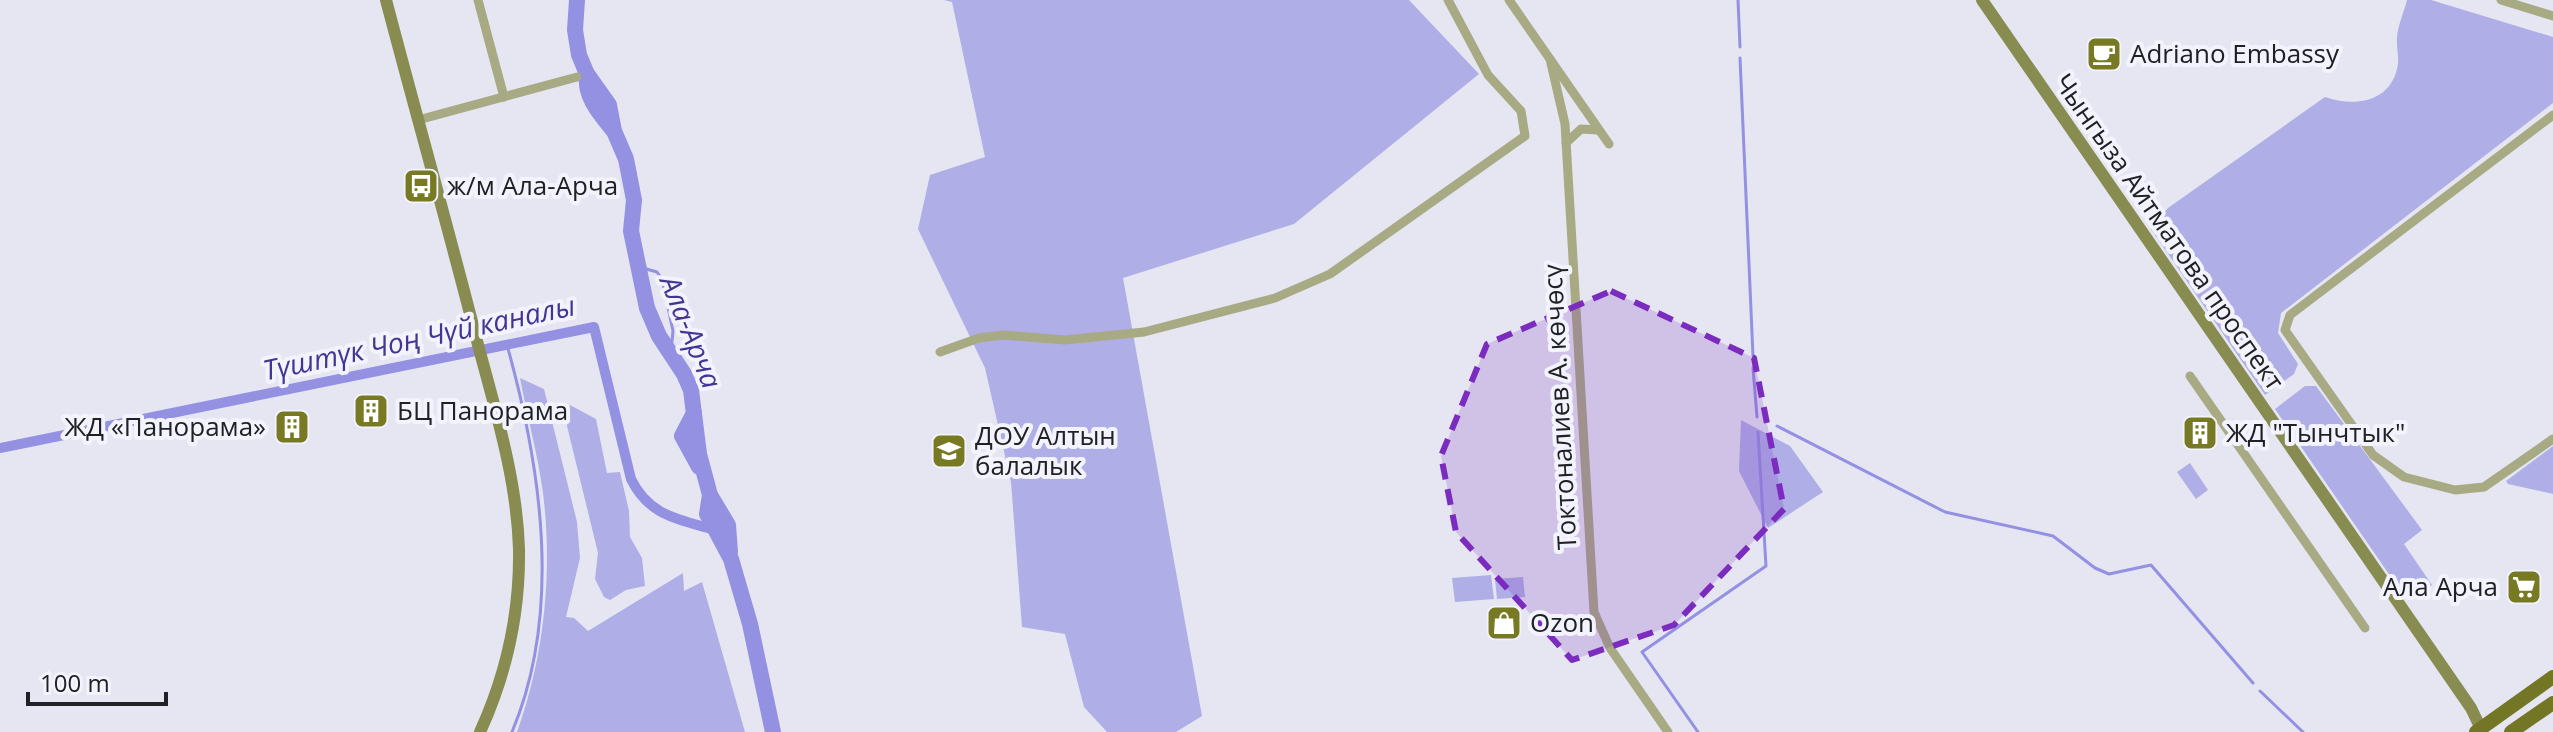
<svg xmlns="http://www.w3.org/2000/svg" width="2553" height="732" font-family="'Open Sans',sans-serif">
  <style>
    .green { fill: #afaee7 }
    .lines { fill: none; stroke-linecap: round; stroke-linejoin: round }
    .stream { stroke: #9490e2; stroke-width: 3 }
    .canal { stroke: #9490e2; stroke-width: 10 }
    .river { stroke: #9490e2; stroke-width: 16 }
    .street { stroke: #a7aa83; stroke-width: 9 }
    .secondary { stroke: #888c50; stroke-width: 12 }
    .primary { stroke: #737625; stroke-width: 14 }
    .marked { fill: #7b2cbf; fill-opacity: 0.2; stroke: #7b2cbf; stroke-width: 6; stroke-dasharray: 16 10; stroke-linejoin: round }
    .labels { text-anchor: middle; stroke-width: 8; stroke-linejoin: round; paint-order: stroke }
    .poi-label { font-size: 26px; fill: #212125; stroke: #f3f3fd; text-anchor: start }
    .street-label { font-size: 26px; fill: #212125; stroke: #f3f3fd }
    .water-label { font-size: 28px; font-style: italic; fill: #443493; stroke: #f3f3fd }
  </style>
  <rect width="100%" height="100%" fill="#e5e6f2"/>
  <!-- green -->
  <g class="green">
    <polygon points="944,0 1409,0 1479,74 1294,224 1123,278 1202,716 1176,732 1107,732 1084,707 1065,634 1022,627 1011,482 985,368 918,229 930,175 985,157 952,2"/>
    <path d="M2407 0H2431L2553 37V103L2281 313 2278 333 2298 364 2294 374 2265 395 2151 229 2168 208 2325 97C2353 107 2389 103 2397 69 2400 58 2396 48 2397 37 2398 25 2404 12 2407 0Z"/>
    <path d="M520 378 544 389 577 522 580 558 566 617 574 618 588 631 683 573 684 591 702 582 745 732H517C544 657 553 572 543 493 538 455 527 416 520 378Z"/>
    <polygon points="2305,386 2316,386 2422,530 2404,544 2432,585 2422,593 2402,593 2275,409"/>
    <polygon points="570,405 596,419 607,473 620,472 629,511 630,537 642,558 645,586 626,590 610,600 604,597 595,579 598,553 567,426"/>
    <polygon points="1741,420 1790,446 1823,492 1768,528 1739,471"/>
    <polygon points="2553,446 2553,494 2508,484 2506,481"/>
    <polygon points="2190,463 2208,490 2196,499 2177,472"/>
    <polygon points="1491,575 1494,599 1455,602 1452,578"/>
    <polygon points="1523,577 1525,597 1497,599 1495,579"/>
  </g>
  <g class="lines">
    <!-- stream -->
    <g class="stream">
      <polyline points="1738,0 1740,47"/>
      <polyline points="1740,58 1753,356"/>
      <polyline points="639,267 657,272 662,279 673,331 671,351"/>
      <path d="M507 345C541 467 563 611 512 732"/>
      <polyline points="1753,368 1757,417"/>
      <polyline points="1777,426 1945,512 2053,536 2095,568 2109,574 2151,565 2253,683"/>
      <polyline points="2260,691 2303,732"/>
      <polyline points="1698,732 1642,652 1766,566 1758,432"/>
    </g>
    <!-- canal -->
    <path class="canal" d="M0 448 594 327 631 479C649 516 678 519 715 530"/>
    <!-- river -->
    <g class="river">
      <polyline points="577,0 575,30 579,55 587,74 609,105 614,131 626,159 634,200 631,231 647,308 659,336 684,374 691,390 699,454 710,495 707,514 731,559 750,624 773,732"/>
      <path d="M587 74C584 96 599 113 612 129"/>
      <polyline points="694,413 682,436 699,467"/>
      <polyline points="710,495 728,525 730,552"/>
    </g>
    <!-- street -->
    <g class="street">
      <polyline points="478,0 504,97"/>
      <polyline points="1509,0 1609,144"/>
      <polyline points="2501,0 2553,16"/>
      <polyline points="1550,59 1565,124 1594,612 1610,648 1668,732"/>
      <polyline points="2553,115 2290,315 2285,330 2373,455 2404,477 2455,490 2484,487 2553,439"/>
      <polyline points="418,120 577,77"/>
      <polyline points="1566,143 1581,129 1598,130"/>
      <polyline points="940,352 979,338 1003,335 1065,340 1144,332 1275,298 1330,274 1525,136 1521,111 1488,75 1448,0"/>
      <polyline points="2190,376 2365,628"/>
    </g>
    <!-- secondary -->
    <g class="secondary">
      <path d="M386 0C416 114 448 227 477 341 495 409 517 479 519 549 520 612 506 675 480 732"/>
      <polyline points="1982,0 2471,708 2481,729"/>
    </g>
    <!-- primary -->
    <g class="primary">
      <polyline points="2476,732 2553,677"/>
      <polyline points="2511,732 2553,703"/>
    </g>
  </g>
  <!-- marked area -->
  <path class="marked" d="M1611 291 1754 358 1784 509 1674 625 1572 660 1456 532 1441 456 1487 344Z"/>
  <!-- icons -->
  <defs>
    <symbol id="cafe-square" viewBox="-11 -11 22 22"><rect x="-9" y="-9" width="18" height="18" rx="4" fill="#777a22" stroke="#f3f3fd"/><path d="M-5.5-4.5H6V0H3Q3 3.5 0 3.5H-2.5Q-5.5 3.5-5.5 0ZM3-3.2v2h1.7v-2ZM-6 4.5H4V6H-6Z" fill="#fff"/></symbol>
    <symbol id="bus-square" viewBox="-11 -11 22 22"><rect x="-9" y="-9" width="18" height="18" rx="4" fill="#777a22" stroke="#f3f3fd"/><path d="M-5-6H5V4H4V6H2V4H-2V6H-4V4H-5ZM-3.5-4V0h7V-4ZM-3.5 1.2v1.5H-2V1.2ZM2 1.2v1.5H3.5V1.2Z" fill="#fff"/></symbol>
    <symbol id="building-square" viewBox="-11 -11 22 22"><rect x="-9" y="-9" width="18" height="18" rx="4" fill="#777a22" stroke="#f3f3fd"/><path d="M-4-6H4V6H1V3H-1V6H-4ZM-2.5-4.3h1.7v1.8h-1.7ZM.8-4.3h1.7v1.8H.8ZM-2.5-1h1.7V.8h-1.7ZM.8-1h1.7V.8H.8Z" fill="#fff"/></symbol>
    <symbol id="school-square" viewBox="-11 -11 22 22"><rect x="-9" y="-9" width="18" height="18" rx="4" fill="#777a22" stroke="#f3f3fd"/><path d="M0-5L7-2L0 1L-7-2ZM-4 1L0 2.5L4 1V4Q0 6-4 4Z" fill="#fff"/></symbol>
    <symbol id="supermarket-square" viewBox="-11 -11 22 22"><rect x="-9" y="-9" width="18" height="18" rx="4" fill="#777a22" stroke="#f3f3fd"/><path d="M-6-5.5h2.5l.6 2H6L4.5 2H-2.5L-4.4-4H-6ZM-1.5 3.2a1.3 1.3 0 1 0 .1 0ZM3 3.2a1.3 1.3 0 1 0 .1 0Z" fill="#fff"/></symbol>
    <symbol id="shop-square" viewBox="-11 -11 22 22"><rect x="-9" y="-9" width="18" height="18" rx="4" fill="#777a22" stroke="#f3f3fd"/><path d="M-5-2.5h2.3a2.7 3.5 0 0 1 5.4 0H5L5.5 6h-11ZM-1.5-2.5h3a1.5 2.3 0 0 0-3 0Z" fill="#fff"/></symbol>
  </defs>
  <g fill-rule="evenodd">
    <use href="#cafe-square" x="2084" y="34" width="40" height="40"/>
    <use href="#bus-square" x="401" y="166" width="40" height="40"/>
    <use href="#building-square" x="351" y="391" width="40" height="40"/>
    <use href="#building-square" x="272" y="407" width="40" height="40"/>
    <use href="#building-square" x="2180" y="413" width="40" height="40"/>
    <use href="#school-square" x="929" y="431" width="40" height="40"/>
    <use href="#supermarket-square" x="2504" y="567" width="40" height="40"/>
    <use href="#shop-square" x="1484" y="603" width="40" height="40"/>
  </g>
  <g class="labels">
    <!-- poi labels -->
    <g class="poi-label">
      <text x="2130" y="63">Adriano Embassy</text>
      <text x="447" y="195">ж/м Ала-Арча</text>
      <text x="397" y="420">БЦ Панорама</text>
      <text x="266" y="436" text-anchor="end">ЖД «Панорама»</text>
      <text x="2226" y="442">ЖД "Тынчтык"</text>
      <text x="975" y="445">ДОУ Алтын<tspan x="975" dy="30">балалык</tspan></text>
      <text x="2498" y="596" text-anchor="end">Ала Арча</text>
      <text x="1530" y="632">Ozon</text>
    </g>
    <!-- street labels -->
    <g class="street-label">
      <text transform="translate(2169 232) rotate(55)" y="9">Чынгыза Айтматова проспект</text>
      <text transform="translate(1560 407) rotate(-93)" y="9">Токтоналиев А. көчөсү</text>
    </g>
    <!-- water labels -->
    <g class="water-label">
      <text transform="translate(691 332) rotate(68)" y="10">Ала-Арча</text>
      <text transform="translate(419 338) rotate(-12)" y="10">Түштүк Чоң Чүй каналы</text>
    </g>
  </g>
  <!-- scale -->
  <path d="M28 692v12h138v-12" fill="none" stroke="#212125" stroke-width="4"/>
  <text x="40" y="692" font-size="24" fill="#212125" stroke="#f3f3fd" stroke-width="6" paint-order="stroke">100 m</text>
</svg>
